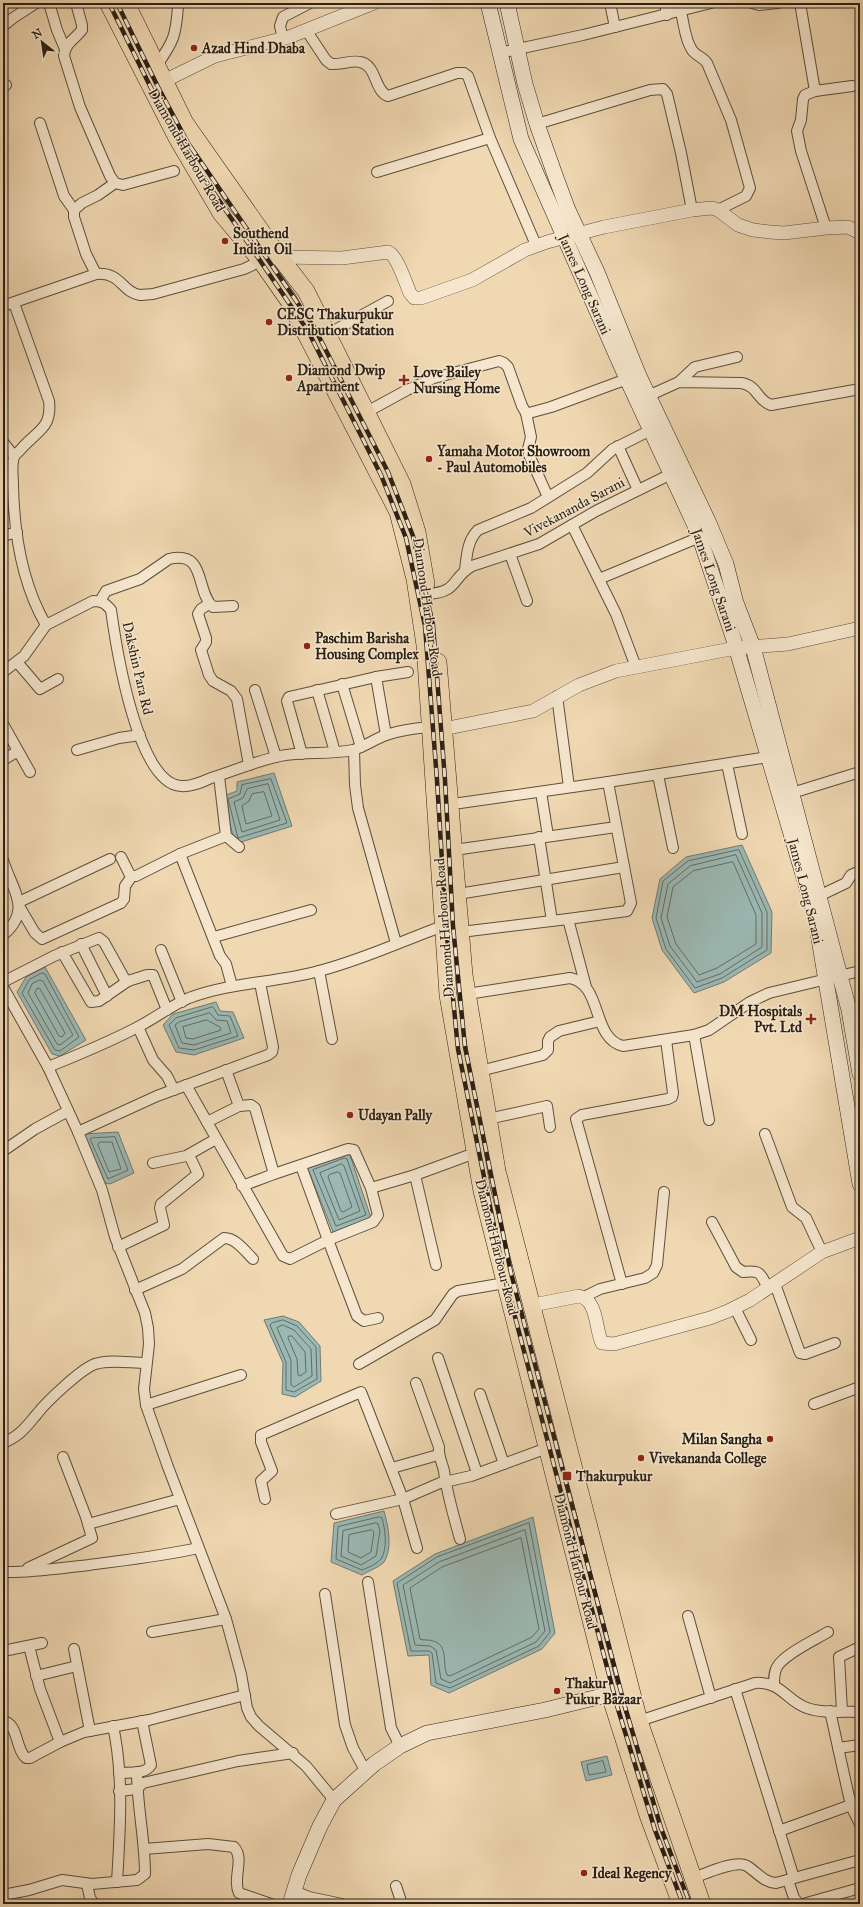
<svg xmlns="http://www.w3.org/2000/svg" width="863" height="1907" font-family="'IM FELL Great Primer',serif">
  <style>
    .water { fill: #9bb8b3; stroke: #6e7b74 }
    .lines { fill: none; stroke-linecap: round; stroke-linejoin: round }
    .shore { stroke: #636c64; stroke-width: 1 }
    .minor-casing { stroke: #5c4e3d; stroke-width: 12 }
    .tertiary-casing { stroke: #5c4e3d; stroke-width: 14 }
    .secondary-casing { stroke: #2b2016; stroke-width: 16 }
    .trunk-casing { stroke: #2b2016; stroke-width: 18 }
    .minor { stroke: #f5e6cd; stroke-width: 10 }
    .tertiary { stroke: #f5e6cd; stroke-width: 13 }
    .secondary { stroke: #f5e6cd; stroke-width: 15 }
    .trunk { stroke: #f0d8b2; stroke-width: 17 }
    .rail-casing { stroke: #2b2016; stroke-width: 4.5 }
    .rail { stroke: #f5e6cd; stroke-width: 3; stroke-dasharray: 9; stroke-linecap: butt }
    .poi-dot { fill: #8f2418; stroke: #f5e6cd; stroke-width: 1.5 }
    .labels { text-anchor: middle; stroke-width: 3; stroke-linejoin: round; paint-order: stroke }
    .poi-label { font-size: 14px; font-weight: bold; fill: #2b2016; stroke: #f5e6cd; text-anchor: start }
    .street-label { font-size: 14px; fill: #2b2016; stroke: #f5e6cd }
  </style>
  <rect width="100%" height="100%" fill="#f0d8b2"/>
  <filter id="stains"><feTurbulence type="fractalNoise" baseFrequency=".005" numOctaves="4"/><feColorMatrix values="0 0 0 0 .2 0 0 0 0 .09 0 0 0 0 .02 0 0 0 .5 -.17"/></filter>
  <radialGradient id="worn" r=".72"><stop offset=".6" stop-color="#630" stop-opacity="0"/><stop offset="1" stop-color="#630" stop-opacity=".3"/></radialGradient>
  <!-- water -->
  <g class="water">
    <polygon points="5,471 13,513 3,517 3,472"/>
    <polygon points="274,773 292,826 235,844 223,796 237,791 237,782"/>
    <polygon points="742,845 772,912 771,953 724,982 694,993 662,950 652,918 660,879 686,857"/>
    <polygon points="45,967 86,1040 60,1056 52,1054 17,992 26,977"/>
    <polygon points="216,1002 220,1011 233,1012 244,1038 194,1055 176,1052 163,1025 173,1014"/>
    <polygon points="118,1132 134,1173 110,1184 104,1183 83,1134"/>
    <polygon points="349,1152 371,1218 333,1232 307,1166"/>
    <polygon points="283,1316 299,1322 320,1346 321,1381 295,1397 282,1394 283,1363 264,1320"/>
    <path d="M384 1511C388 1525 393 1548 384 1562 380 1567 368 1571 362 1575L331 1562 334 1523Z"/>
    <polygon points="533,1517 555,1633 542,1649 449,1693 431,1685 429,1655 408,1656 393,1581 435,1554"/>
    <polygon points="607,1756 612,1775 586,1781 581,1762"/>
  </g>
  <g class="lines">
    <!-- shore -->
    <g class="shore">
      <polygon points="271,779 287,823 238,838 228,799 240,794 242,785"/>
      <polygon points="268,784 280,820 242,832 234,802 243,798 247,789"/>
      <polygon points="264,792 272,816 246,824 242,806 249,801 252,794"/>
      <polygon points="739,850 767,912 767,950 722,978 695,988 666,949 656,918 663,881 688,861"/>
      <polygon points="736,855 762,913 762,947 720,974 697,982 670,946 661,918 668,884 690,866"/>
      <polygon points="733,862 756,915 756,944 717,968 699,975 676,944 667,917 673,887 693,871"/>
      <polygon points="42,973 45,974 79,1037 60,1051 55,1050 22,993 29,980"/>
      <polygon points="40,980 43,981 73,1035 60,1045 57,1044 28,993 32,984"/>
      <polygon points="38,988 40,989 65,1033 62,1037 59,1036 35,993"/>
      <polygon points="213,1007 218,1015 230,1016 238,1036 194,1050 179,1048 169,1025 176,1018"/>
      <polygon points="210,1013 216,1020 227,1021 231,1033 194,1045 182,1043 175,1025 179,1022"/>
      <polygon points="207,1020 220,1027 221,1030 193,1039 186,1038 183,1027"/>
      <polygon points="115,1137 128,1170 108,1179 90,1139 92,1138"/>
      <polygon points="100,1142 112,1142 121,1169 109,1172 98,1145"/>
      <polygon points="345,1158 347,1159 366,1215 336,1226 313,1170"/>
      <polygon points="342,1164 344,1166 360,1211 339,1220 320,1173"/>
      <polygon points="338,1172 340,1173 352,1207 343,1212 341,1211 328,1177 329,1175"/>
      <polygon points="283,1320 297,1326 316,1347 317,1379 294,1392 286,1390 286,1362 270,1325 272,1323"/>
      <polygon points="283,1325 294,1330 311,1349 312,1376 294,1387 291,1385 291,1360 277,1328"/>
      <polygon points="289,1336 292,1336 305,1352 306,1372 300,1376 298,1375 297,1359 288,1338"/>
      <path d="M379 1517 382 1518C385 1529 388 1548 381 1559 377 1564 367 1568 362 1570L336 1559 338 1527Z"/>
      <polygon points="376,1523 378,1524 380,1531 376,1556 361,1565 341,1556 343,1531"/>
      <polygon points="529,1523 550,1632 539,1646 450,1688 436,1683 432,1653 429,1651 411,1651 397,1583 437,1557"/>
      <polygon points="372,1530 374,1532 371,1552 361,1558 348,1552 349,1535"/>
      <polygon points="525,1530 545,1631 536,1642 450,1683 441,1679 436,1650 430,1646 415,1645 403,1585 439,1562"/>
      <path d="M521 1538 539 1629 532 1637 450 1676 447 1675C442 1664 449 1645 433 1641 428 1639 424 1641 420 1639L410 1588 442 1567Z"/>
      <polygon points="603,1761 606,1772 589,1775 587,1765"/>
    </g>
    <defs>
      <g id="minor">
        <polyline points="49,3 57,30 65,49"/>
        <path d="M76 3 82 25V30C74 40 65 43 64 56L80 107 110 176 115 183 123 185 174 171"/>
        <polyline points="610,3 615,27"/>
        <polyline points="665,3 667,15"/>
        <polyline points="752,3 759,5 778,3"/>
        <polyline points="800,3 815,91"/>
        <path d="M681 12C684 24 685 40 692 50 696 56 703 57 707 63L731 120 750 188 746 196 718 210"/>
        <polyline points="3,26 13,18 36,3"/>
        <path d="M306 30 326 60 331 64C341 65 351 60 360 62 377 65 374 91 388 96L457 73H464L468 76 490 138 536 245"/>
        <polyline points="283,39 280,26 283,17 310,3"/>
        <polyline points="499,53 583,35 711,3"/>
        <path d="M157 65C174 41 176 35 178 6"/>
        <polyline points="3,87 6,85"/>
        <polyline points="40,123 64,196 74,210"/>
        <polyline points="537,124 650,90 663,89 667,94 681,153 692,210"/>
        <polyline points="377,172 490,138"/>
        <polyline points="826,228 801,151 797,131 801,120 803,99 805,95 815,91 852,86"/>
        <polyline points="96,274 86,254 74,217 74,210 82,203 98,195 115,183"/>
        <path d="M14 303 49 401C52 428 38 430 22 448 20 451 15 454 14 457 11 465 13 476 13 485 14 532 22 584 46 625"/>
        <path d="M3 306 96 274C122 272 121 292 140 295 144 295 149 294 153 294L244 269 261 261"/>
        <polyline points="328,334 388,301"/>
        <polyline points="679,382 695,367 737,357"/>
        <path d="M648 396 679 382 741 383C759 386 756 400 771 405L860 389"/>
        <polyline points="526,413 531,437 528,449 529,455 548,497"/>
        <polyline points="363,414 407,390 434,378 499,361 504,363 508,367 522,406 526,413 529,413 551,407 627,379"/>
        <polyline points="3,442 14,456"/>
        <polyline points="618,446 638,490"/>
        <polyline points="572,525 616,614 636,667"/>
        <polyline points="3,536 17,532"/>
        <polyline points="510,554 527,601"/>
        <path d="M465 570C467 555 467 541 478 530L531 508 587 473 613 449 651 430"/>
        <polyline points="599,579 700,537"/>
        <path d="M428 594C459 592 451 578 472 566L539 544 596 511 671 474"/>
        <path d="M100 601 106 591 140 579 169 559C207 550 195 591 213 607L233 606"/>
        <polyline points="209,604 201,609 198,614 206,638 206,642 201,650 209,675 213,681 231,691 237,699 249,765"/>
        <polyline points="17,662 40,689 58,679"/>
        <path d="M3 672 24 656 46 625 93 601C102 601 105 603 111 610 116 646 137 784 181 786 191 787 202 782 211 778 234 771 256 761 280 756 304 751 329 755 353 750 364 747 375 739 386 735 401 730 415 728 431 727"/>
        <polyline points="376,677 386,735"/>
        <polyline points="342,684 361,747"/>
        <polyline points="255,690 276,757"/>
        <polyline points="317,690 335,752"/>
        <polyline points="557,696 569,787"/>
        <polyline points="3,724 30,772"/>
        <polyline points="77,750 119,738 140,735"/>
        <polyline points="354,750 355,785 358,808 396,943"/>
        <polyline points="302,754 287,701 289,697 376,677 408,672"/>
        <polyline points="3,760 18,751"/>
        <polyline points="727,764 742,834"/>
        <polyline points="658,775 673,848"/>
        <polyline points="219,776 226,836 239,847"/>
        <polyline points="541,792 548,836"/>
        <polyline points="792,793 860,772"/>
        <polyline points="446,805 608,782 768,757"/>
        <polyline points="539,837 552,921"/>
        <polyline points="454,850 616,827"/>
        <polyline points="180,854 220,956 226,964 232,986"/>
        <polyline points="121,857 129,873 132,876 136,876 180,854 226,836"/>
        <path d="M3 860C12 890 33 910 3 935"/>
        <polyline points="458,894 624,867"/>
        <polyline points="821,895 846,883 851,875 860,871"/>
        <polyline points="19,902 110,859"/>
        <polyline points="19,906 35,933 42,939 121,903 124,899 125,886 132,876"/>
        <polyline points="461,932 568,919"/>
        <polyline points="214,937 311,910"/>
        <polyline points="81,944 107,996"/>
        <polyline points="161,950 182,1002"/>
        <polyline points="62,952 91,1002 99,1001 128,981"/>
        <polyline points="319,971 332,1039"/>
        <polyline points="3,982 54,956 99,938 104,942 124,978 128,981 147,975 153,975 167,1010"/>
        <path d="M3 987 48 1067C78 1055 107 1043 136 1028 154 1019 170 1006 189 998 230 982 276 983 319 971 362 960 402 941 443 926"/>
        <polyline points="586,987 568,919 627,911 631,903 608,782"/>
        <path d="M467 994 570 978C603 984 591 1038 623 1046L694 1035 709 1030 750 1002 769 993 860 971"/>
        <polyline points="138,1027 153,1060 167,1076 174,1090"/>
        <polyline points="694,1035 709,1120"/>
        <polyline points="48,1067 78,1132 157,1096 268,1055 272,1052 273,1047 260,983"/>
        <polyline points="226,1070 239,1106 251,1105 255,1108 274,1174 348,1149 354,1150 371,1188 415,1175 475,1153"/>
        <polyline points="480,1071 543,1055 548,1050 548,1041 550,1037 559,1031 600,1021"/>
        <polyline points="186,1085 283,1256 290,1259 328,1240 357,1316 364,1321 378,1318"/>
        <polyline points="488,1119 547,1106 550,1127"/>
        <polyline points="207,1122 239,1106"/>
        <polyline points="78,1132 102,1190 115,1237 145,1313 148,1328 149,1344 144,1389 146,1405 168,1467 226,1619 241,1674 247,1708 251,1717 259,1726 306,1766 334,1800"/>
        <polyline points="765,1134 792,1207 806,1218 822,1252"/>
        <polyline points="3,1151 35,1129 68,1111"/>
        <polyline points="153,1163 186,1156 216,1139"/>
        <polyline points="301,1166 328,1240 373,1222 378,1215 371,1188"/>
        <polyline points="415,1175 436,1265"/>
        <polyline points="242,1186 274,1174"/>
        <path d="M712 1222 736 1267 743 1272C761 1270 760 1273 768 1288"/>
        <polyline points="118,1247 164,1225 160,1208 161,1204 198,1174 189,1155"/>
        <polyline points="622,1284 576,1119 582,1115 668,1099 672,1097 673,1093 666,1040"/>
        <polyline points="775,1284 800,1353 805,1354 835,1343"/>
        <path d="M135 1290 182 1269 224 1238C236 1238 245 1251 253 1259"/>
        <polyline points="584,1297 600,1289 645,1278 653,1273 657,1265 664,1192"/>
        <polyline points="735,1308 751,1340"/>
        <polyline points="438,1358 477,1473"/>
        <polyline points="359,1364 435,1320 453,1294 458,1291 505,1283"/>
        <path d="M416 1383 439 1447C438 1456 442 1462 444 1471 447 1494 454 1517 460 1539"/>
        <polyline points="480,1394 504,1464"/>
        <polyline points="814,1404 860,1387"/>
        <polyline points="146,1405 241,1375"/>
        <path d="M3 1443C21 1435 25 1428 37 1414 46 1402 81 1369 95 1364 110 1359 130 1363 146 1363"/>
        <polyline points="392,1468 438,1455"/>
        <polyline points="265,1499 261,1481 272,1471 261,1442 261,1435 361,1392 403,1499 417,1548"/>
        <polyline points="336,1514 403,1499 440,1483 471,1476 547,1448"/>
        <polyline points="88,1524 180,1499"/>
        <polyline points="28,1568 92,1538 86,1517 63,1457"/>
        <path d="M3 1572C31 1573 61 1568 89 1565 126 1560 162 1556 198 1548"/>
        <polyline points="368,1582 391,1728 400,1746"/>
        <polyline points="325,1594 345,1725 353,1748 366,1772"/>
        <polyline points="688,1616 711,1698"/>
        <polyline points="152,1632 226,1619"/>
        <polyline points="29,1646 40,1689 60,1742"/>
        <polyline points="74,1649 90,1731"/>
        <polyline points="3,1651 42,1643"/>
        <polyline points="36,1676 77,1666"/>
        <path d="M774 1685C774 1678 774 1672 777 1667 784 1654 815 1640 828 1632"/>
        <polyline points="735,1689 794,1878"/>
        <polyline points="830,1711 849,1797 853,1810 860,1824"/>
        <polyline points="842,1711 839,1657 860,1647"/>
        <path d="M3 1721C19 1724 15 1749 26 1758H30L60 1742 84 1732 149 1720 245 1695"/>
        <path d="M639 1721 755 1683C782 1681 786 1701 807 1708 823 1714 843 1711 860 1712"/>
        <path d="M113 1726C124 1776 120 1831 117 1882"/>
        <polyline points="838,1748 860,1745"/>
        <path d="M119 1773C129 1772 145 1775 151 1765L142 1721"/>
        <polyline points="119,1791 137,1789 143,1783 238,1761 293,1753"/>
        <polyline points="779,1831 851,1805"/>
        <path d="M144 1849 208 1844 234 1847C245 1859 232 1879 239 1893L271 1904"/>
        <path d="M693 1878C705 1874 736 1859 747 1866 757 1872 763 1882 776 1883L860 1860"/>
        <polyline points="788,1880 794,1898 799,1904"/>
        <polyline points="87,1884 90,1898 94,1904"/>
        <polyline points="396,1886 402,1904"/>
        <polyline points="294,1891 309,1897 342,1904"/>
        <path d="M3 1895 29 1890 62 1880 92 1884 137 1880 145 1874C145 1839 137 1806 137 1772"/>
        <polyline points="803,1904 860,1888"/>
      </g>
      <g id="tertiary">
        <polyline points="164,81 215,56 289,37 374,3"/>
        <path d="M261 261 279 257 342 258 388 252C397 255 406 284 410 293L414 298H421L472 280 525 250 547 242 604 227 692 210 712 208 718 210 738 225 753 230 770 232 784 233 826 228 848 227 860 233"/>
        <polyline points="443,729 533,711 579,685 616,671 736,648 788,644 860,628"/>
        <path d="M533 1305 579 1296C598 1300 595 1329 602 1343L614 1344 710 1318 728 1311 750 1300 822 1252 860 1238"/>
      </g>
      <g id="secondary">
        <polyline points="488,3 521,139 627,379 698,532 733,637 815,915 860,1184"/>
        <polyline points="507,3 525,84 537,124 555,175 568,210 597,272 639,376 708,521 726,564 736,603 753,647 849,1010 860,1074"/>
        <polyline points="290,1904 299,1875 320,1826 334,1800 374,1764 400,1746 427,1733 545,1710 631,1689"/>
      </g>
      <g id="trunk">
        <polyline points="108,3 177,138 221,213 261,261 289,301 398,512 415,579 425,645 448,995 482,1191 610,1695 648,1815 681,1904"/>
        <polyline points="126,3 185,123 275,251 306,291 402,484 417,532 426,584"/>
        <polyline points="438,662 464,975 497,1171 639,1721 702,1904"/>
      </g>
    </defs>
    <!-- minor casing -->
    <use href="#minor" class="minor-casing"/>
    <!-- tertiary casing -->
    <use href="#tertiary" class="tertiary-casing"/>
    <!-- secondary casing -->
    <use href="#secondary" class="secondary-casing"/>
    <!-- trunk casing -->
    <use href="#trunk" class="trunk-casing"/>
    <!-- minor -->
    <use href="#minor" class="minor"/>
    <!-- tertiary -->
    <use href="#tertiary" class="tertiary"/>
    <!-- secondary -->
    <use href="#secondary" class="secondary"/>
    <!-- trunk -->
    <use href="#trunk" class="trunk"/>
    <defs>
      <g id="rail">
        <polyline points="109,3 152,90 182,146 308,331 381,475 406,538 425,626 437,780 446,926 458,1049 504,1275 618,1709 655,1830 683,1904"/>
        <polyline points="117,3 158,87 188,143 314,327 388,472 413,536 433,625 445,780 453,926 465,1047 511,1273 625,1707 661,1828 690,1904"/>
      </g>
    </defs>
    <!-- rail casing -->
    <use href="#rail" class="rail-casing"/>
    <!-- rail -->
    <use href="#rail" class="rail"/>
  </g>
  <!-- markers -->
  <g class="poi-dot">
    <circle cx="194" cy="48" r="4"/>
    <circle cx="225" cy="241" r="4"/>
    <circle cx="269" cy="322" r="4"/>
    <circle cx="289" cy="378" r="4"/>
    <path d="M402 374h4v4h4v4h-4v4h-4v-4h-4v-4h4z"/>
    <circle cx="429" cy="459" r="4"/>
    <circle cx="307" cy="646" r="4"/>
    <path d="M809 1013h4v4h4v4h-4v4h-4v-4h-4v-4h4z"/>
    <circle cx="350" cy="1115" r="4"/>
    <circle cx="770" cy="1439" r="4"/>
    <circle cx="641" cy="1458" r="4"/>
    <rect x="562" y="1471" width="10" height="10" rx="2"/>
    <circle cx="557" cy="1691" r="4"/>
    <circle cx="584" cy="1873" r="4"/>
  </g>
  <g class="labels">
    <!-- poi labels -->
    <g class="poi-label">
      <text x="202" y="53">Azad Hind Dhaba</text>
      <text x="233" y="238">Southend<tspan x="233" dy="16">Indian Oil</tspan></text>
      <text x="277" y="319">CESC Thakurpukur<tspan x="277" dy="16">Distribution Station</tspan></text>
      <text x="297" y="375">Diamond Dwip<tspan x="297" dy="16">Apartment</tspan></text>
      <text x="413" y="377">Love Bailey<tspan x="413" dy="16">Nursing Home</tspan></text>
      <text x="437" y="456">Yamaha Motor Showroom<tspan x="437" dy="16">- Paul Automobiles</tspan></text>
      <text x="315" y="643">Paschim Barisha<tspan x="315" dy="16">Housing Complex</tspan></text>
      <text x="802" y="1016" text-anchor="end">DM Hospitals<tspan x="802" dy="16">Pvt. Ltd</tspan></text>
      <text x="358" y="1120">Udayan Pally</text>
      <text x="762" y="1444" text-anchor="end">Milan Sangha</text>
      <text x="649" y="1463">Vivekananda College</text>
      <text x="576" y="1481">Thakurpukur</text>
      <text x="565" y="1688">Thakur<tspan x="565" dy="16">Pukur Bazaar</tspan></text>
      <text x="592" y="1878">Ideal Regency</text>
    </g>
    <!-- street labels -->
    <g class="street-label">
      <text transform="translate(187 150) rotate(60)" y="5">Diamond Harbour Road</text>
      <text transform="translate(585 284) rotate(66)" y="5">James Long Sarani</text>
      <text transform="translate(574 507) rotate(-28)" y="5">Vivekananda Sarani</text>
      <text transform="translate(714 580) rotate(71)" y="5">James Long Sarani</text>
      <text transform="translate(428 607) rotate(82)" y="5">Diamond Harbour Road</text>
      <text transform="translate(138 668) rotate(77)" y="5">Dakshin Para Rd</text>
      <text transform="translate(806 891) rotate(76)" y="5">James Long Sarani</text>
      <text transform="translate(444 928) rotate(-94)" y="5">Diamond Harbour Road</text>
      <text transform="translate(497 1247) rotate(76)" y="5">Diamond Harbour Road</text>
      <text transform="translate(576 1561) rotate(76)" y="5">Diamond Harbour Road</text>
    </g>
  </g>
  <!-- margin -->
  <rect width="863" height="1907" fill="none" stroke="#f0d8b2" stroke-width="16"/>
  <rect x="4" y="4" width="855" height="1899" fill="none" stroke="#2b2016" stroke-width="2"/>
  <rect x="8" y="8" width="847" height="1891" fill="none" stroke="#2b2016"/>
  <!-- north arrow -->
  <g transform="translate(42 42) rotate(330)" stroke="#f5e6cd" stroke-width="3" paint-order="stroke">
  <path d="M0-3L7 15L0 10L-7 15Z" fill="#2b2016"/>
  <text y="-6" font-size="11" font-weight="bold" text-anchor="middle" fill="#2b2016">N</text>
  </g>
  <rect width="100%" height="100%" filter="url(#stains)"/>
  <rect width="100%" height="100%" fill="url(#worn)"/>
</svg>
